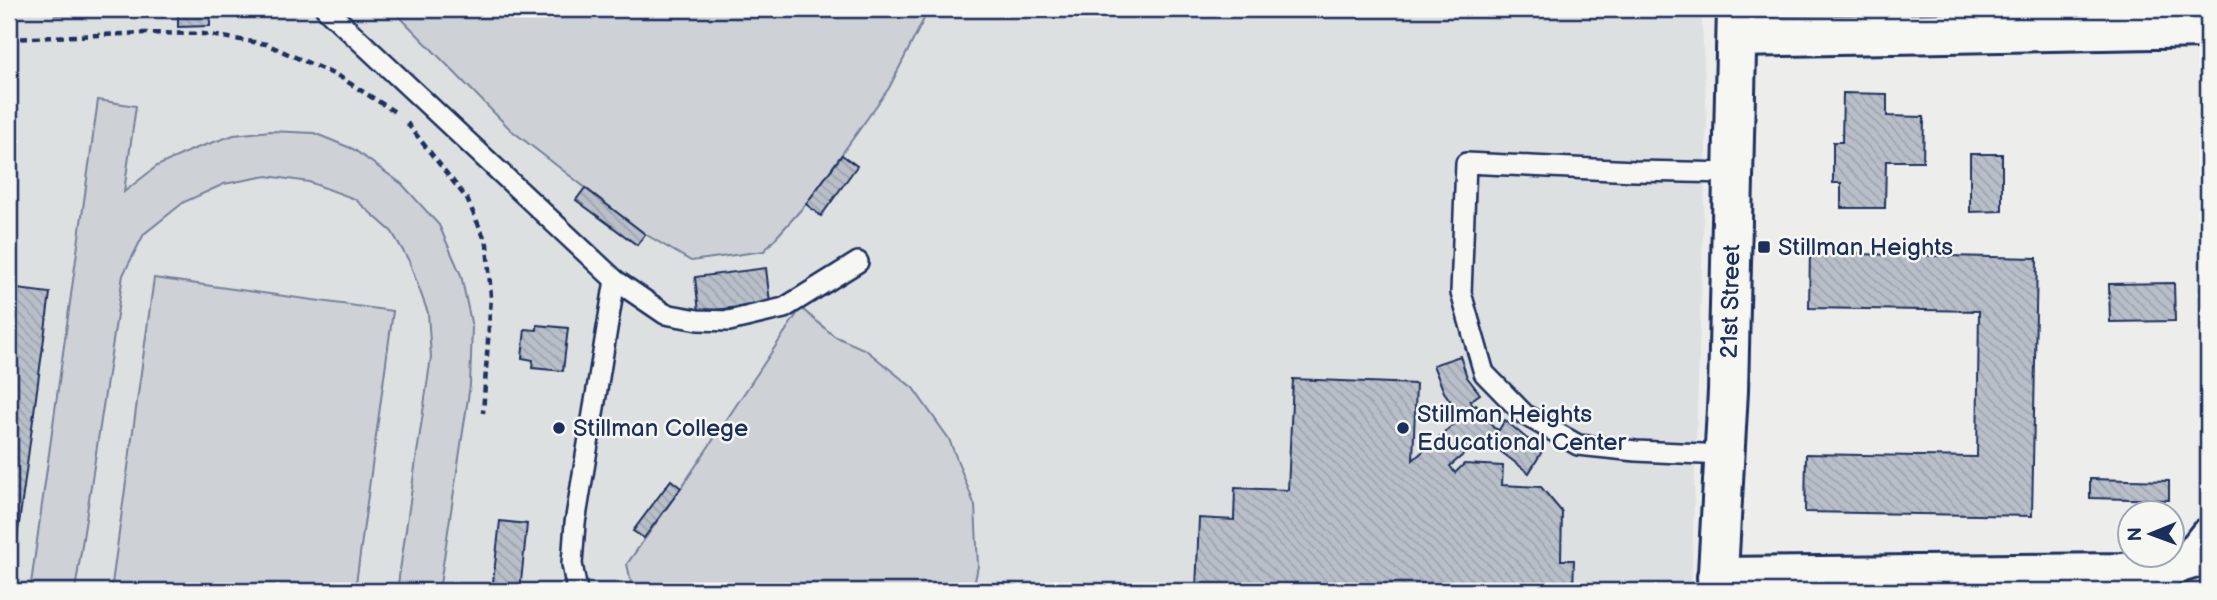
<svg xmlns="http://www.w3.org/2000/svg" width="2217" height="600" font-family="'Balsamiq Sans',sans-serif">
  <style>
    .built { fill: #dde0e1 }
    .pitch { fill: #ced2d7; stroke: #74809a; stroke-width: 2 }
    .building { fill: url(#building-back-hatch); stroke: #1b2f5e; stroke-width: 2 }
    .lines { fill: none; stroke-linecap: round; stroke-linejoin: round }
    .lane-casing { stroke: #1b2f5e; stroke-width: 24 }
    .street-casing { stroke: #1b2f5e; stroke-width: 44 }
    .secondary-casing { stroke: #1b2f5e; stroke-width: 44 }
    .path { stroke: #1b2f5e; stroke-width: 4.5; stroke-dasharray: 7 5; stroke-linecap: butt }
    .lane { stroke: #f6f6f2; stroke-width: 19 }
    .street { stroke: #f6f6f2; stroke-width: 38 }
    .secondary { stroke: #f6f6f2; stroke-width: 38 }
    .poi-dot { fill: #1b2f5e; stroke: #f6f6f2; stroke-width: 2.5 }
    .labels { text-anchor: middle; stroke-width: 5; stroke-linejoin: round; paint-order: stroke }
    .poi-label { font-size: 24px; fill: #1b2f5e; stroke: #f6f6f2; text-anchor: start }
    .street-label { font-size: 24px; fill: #1b2f5e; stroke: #f6f6f2 }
  </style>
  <defs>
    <pattern id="building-back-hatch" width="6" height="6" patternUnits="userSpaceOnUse" patternTransform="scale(1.75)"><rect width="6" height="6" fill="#b9bfc8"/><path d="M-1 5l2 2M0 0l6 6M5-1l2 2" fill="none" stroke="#9ea4ae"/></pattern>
  </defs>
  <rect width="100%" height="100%" fill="#edeeec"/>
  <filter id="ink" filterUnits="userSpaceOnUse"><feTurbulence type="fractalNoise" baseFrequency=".0143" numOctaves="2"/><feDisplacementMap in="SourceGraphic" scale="14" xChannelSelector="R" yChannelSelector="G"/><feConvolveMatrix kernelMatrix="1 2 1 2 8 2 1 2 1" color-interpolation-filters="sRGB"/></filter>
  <g filter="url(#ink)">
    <!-- built -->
    <polygon class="built" points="9,9 1701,9 1707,119 1691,591 9,591"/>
    <!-- pitch -->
    <g class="pitch">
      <polygon points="392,9 929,9 889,88 806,204 764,251 691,261 645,234 511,130"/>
      <polygon points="98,100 136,106 124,192 157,166 194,149 234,135 270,131 314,133 353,149 402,184 439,225 461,275 472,327 470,385 439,591 397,591 431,357 428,313 409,261 392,232 355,199 309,182 267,176 224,184 184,202 144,234 123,275 75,591 30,591"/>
      <polygon points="154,278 393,311 355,591 111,591"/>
      <polygon points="801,308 834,336 866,350 913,388 949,439 975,506 978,566 973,591 633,591 627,564 681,488"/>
    </g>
    <!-- building -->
    <g class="building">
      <polygon points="55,9 230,9 230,13 210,13 210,26 178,27 178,14 55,15"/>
      <polygon points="1843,93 1887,94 1887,116 1924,117 1923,161 1886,161 1885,208 1841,208 1841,183 1833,183 1833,142 1842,142"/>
      <polygon points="1970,154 2002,154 2002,211 1970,212"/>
      <polygon points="842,155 857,166 821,216 806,204"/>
      <polygon points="585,188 645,234 637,245 576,200"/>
      <polygon points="1810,253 2037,258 2032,516 1805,512 1806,454 1977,457 1979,311 1809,308"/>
      <polygon points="766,268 770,303 699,312 695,277"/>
      <polygon points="2174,283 2175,321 2110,322 2109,284"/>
      <polygon points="9,288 50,293 10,591 9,591"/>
      <polygon points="537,325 568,328 563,371 532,368 533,360 522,358 525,329 537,330"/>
      <polygon points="1460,356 1467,377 1480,394 1470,401 1474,407 1476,405 1494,428 1499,430 1505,420 1526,438 1544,448 1529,473 1483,438 1450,466 1455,473 1464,464 1503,466 1502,485 1541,487 1562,512 1561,560 1574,560 1573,591 1196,591 1199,518 1234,520 1235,488 1288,490 1293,379 1416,384 1413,460 1462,417 1444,392 1433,365"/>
      <polygon points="2090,479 2169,481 2169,500 2090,498"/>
      <polygon points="671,480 681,488 644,538 633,531"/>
      <polygon points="500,521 527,524 520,591 492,591"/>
    </g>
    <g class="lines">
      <defs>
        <g id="lane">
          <polyline points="326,9 615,280 665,314 698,320 729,321 784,308 858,262"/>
          <polyline points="1724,455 1636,451 1578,445 1525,415 1484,373 1461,293 1466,163 1635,171 1734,173"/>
          <polyline points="577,591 572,564 575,523 615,280"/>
        </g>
        <g id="street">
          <polyline points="1737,37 2208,28"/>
          <polyline points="1717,577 2122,573 2157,570 2192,559 2208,538"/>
        </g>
        <g id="secondary">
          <path id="s1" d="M1717 591 1728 391 1737 9"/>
        </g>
      </defs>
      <!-- lane casing -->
      <use href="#lane" class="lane-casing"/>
      <!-- street casing -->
      <use href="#street" class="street-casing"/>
      <!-- secondary casing -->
      <use href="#secondary" class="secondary-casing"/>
      <!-- path -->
      <g class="path">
        <polyline points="9,39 144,33 204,34 266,44 340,77 395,112"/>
        <polyline points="407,123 467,199 487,244 491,297 483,413"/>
      </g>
      <!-- lane -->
      <use href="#lane" class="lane"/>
      <!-- street -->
      <use href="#street" class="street"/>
      <!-- secondary -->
      <use href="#secondary" class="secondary"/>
    </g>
  </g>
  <!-- markers -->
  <g class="poi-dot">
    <rect x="1757" y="240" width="14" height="14" rx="3.5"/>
    <circle cx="559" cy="428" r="7"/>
    <circle cx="1403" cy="428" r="7"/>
  </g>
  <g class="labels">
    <!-- poi labels -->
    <g class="poi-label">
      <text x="1778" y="255">Stillman Heights</text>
      <text x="1417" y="422">Stillman Heights<tspan x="1417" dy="28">Educational Center</tspan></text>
      <text x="573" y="436">Stillman College</text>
    </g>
    <!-- street labels -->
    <g class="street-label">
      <text dy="8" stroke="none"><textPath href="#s1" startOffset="290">21st Street</textPath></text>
    </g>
  </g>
  <!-- margin -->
  <rect width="2217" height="600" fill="none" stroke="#f6f6f2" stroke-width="35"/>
  <rect x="18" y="18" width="2182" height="565" fill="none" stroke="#1b2f5e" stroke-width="2.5" filter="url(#ink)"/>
  <!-- north arrow -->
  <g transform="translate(2151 534) rotate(269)"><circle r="33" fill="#f6f6f2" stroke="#9ea6b7" stroke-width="2"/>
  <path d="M0-5L12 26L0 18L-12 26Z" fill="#1b2f5e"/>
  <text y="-10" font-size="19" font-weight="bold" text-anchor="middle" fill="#1b2f5e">N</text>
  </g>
</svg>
